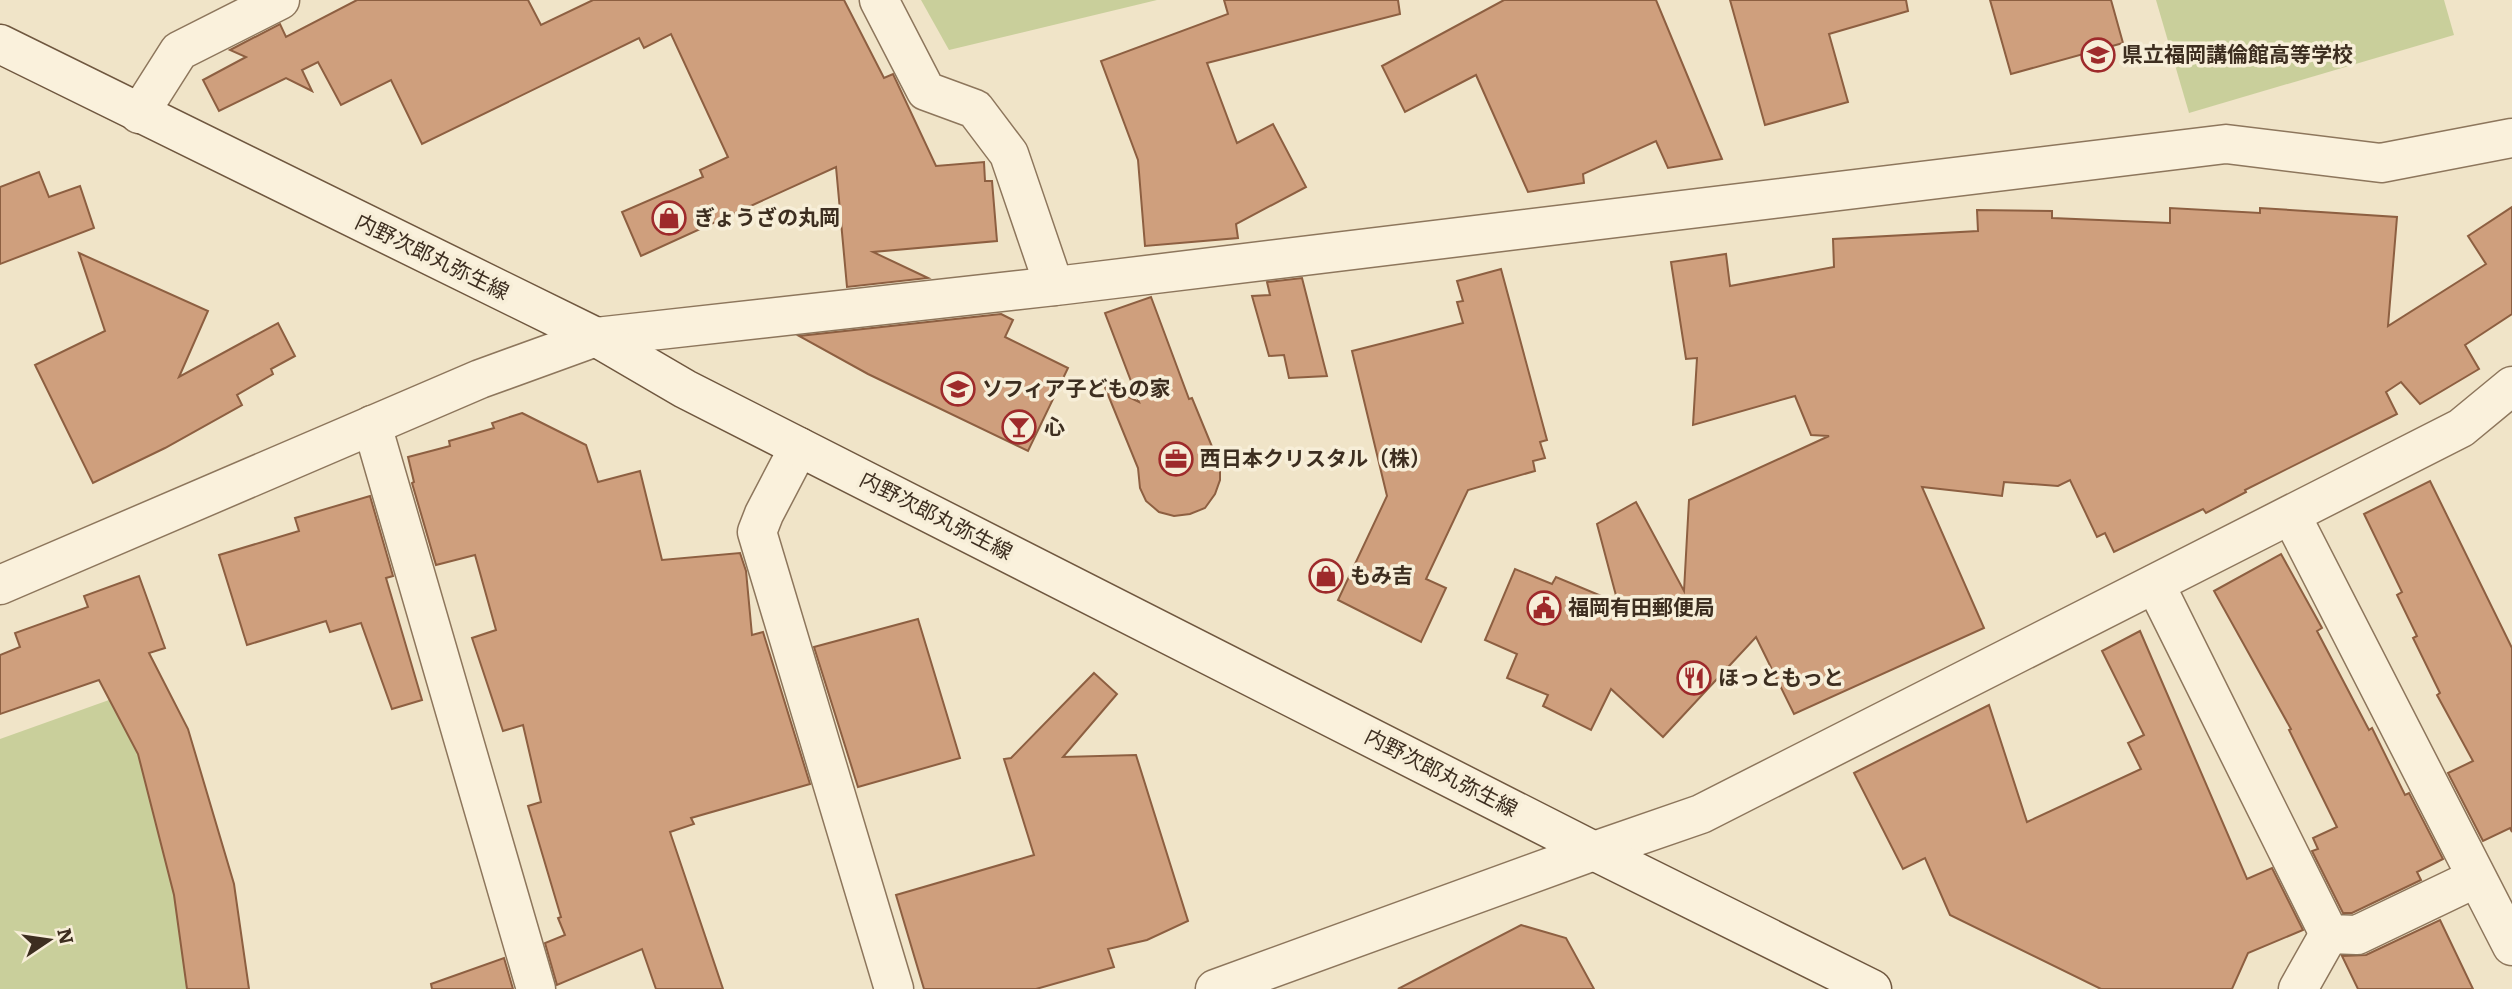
<svg xmlns="http://www.w3.org/2000/svg" width="2512" height="989" font-family="Literata,'Noto Sans JP',serif">
  <style>
    .green { fill: #c9cf9b }
    .building { fill: #cf9f7d; stroke: #8d5f41; stroke-width: 2 }
    .lines { fill: none; stroke-linecap: round; stroke-linejoin: round }
    .minor-casing { stroke: #8d765c; stroke-width: 41 }
    .tertiary-casing { stroke: #8d765c; stroke-width: 41 }
    .secondary-casing { stroke: #6f573f; stroke-width: 41 }
    .minor { stroke: #faf1dc; stroke-width: 38 }
    .tertiary { stroke: #faf1dc; stroke-width: 38 }
    .secondary { stroke: #faf1dc; stroke-width: 38 }
    .labels { text-anchor: middle; stroke-width: 7; stroke-linejoin: round; paint-order: stroke }
    .poi-label { font-size: 21px; font-weight: bold; fill: #3d2e20; stroke: #f7eed8; text-anchor: start }
    .street-label { font-size: 21px; fill: #3d2e20; stroke: #f7eed8 }
  </style>
  <rect width="100%" height="100%" fill="#f0e4c8"/>
  <!-- green -->
  <g class="green">
    <polygon points="921,0 1157,0 949,50"/>
    <polygon points="2156,0 2444,0 2454,35 2189,113"/>
    <polygon points="109,700 138,754 174,895 187,989 0,989 0,739"/>
  </g>
  <!-- building -->
  <g class="building">
    <polygon points="357,0 528,0 541,25 593,0 844,0 884,78 893,74 936,166 984,162 985,181 992,181 997,241 873,252 928,278 847,287 836,167 641,256 622,212 703,177 700,170 728,157 671,34 644,48 639,38 422,144 391,80 341,105 318,62 302,70 312,91 286,78 219,111 203,80 246,57 230,50 280,24 286,37"/>
    <polygon points="1224,0 1398,0 1400,14 1207,63 1237,143 1273,124 1306,187 1236,224 1238,238 1145,246 1138,160 1101,61 1228,14"/>
    <polygon points="1504,0 1656,0 1722,159 1668,168 1656,141 1583,174 1584,183 1528,192 1476,75 1405,112 1382,66"/>
    <polygon points="1730,0 1906,0 1908,11 1829,34 1848,102 1765,125"/>
    <polygon points="1990,0 2111,0 2123,43 2011,74"/>
    <polygon points="39,172 49,197 80,186 94,228 0,264 0,187"/>
    <polygon points="2512,207 2512,314 2465,345 2479,369 2420,404 2401,382 2386,392 2397,414 2245,490 2246,492 2206,513 2203,509 2114,552 2105,533 2097,537 2070,480 2058,486 2004,482 2002,496 1922,487 1984,628 1794,714 1756,637 1663,737 1611,689 1591,730 1543,706 1548,695 1507,678 1517,654 1485,640 1515,569 1552,584 1556,577 1618,603 1597,524 1636,502 1684,591 1689,500 1829,436 1811,435 1795,396 1693,425 1697,358 1686,359 1671,262 1726,254 1730,286 1834,267 1833,239 1978,231 1977,210 2052,211 2052,218 2170,223 2170,208 2260,213 2260,208 2397,217 2388,326 2486,264 2468,236"/>
    <polygon points="79,253 208,311 179,377 278,323 295,356 271,369 273,374 237,395 242,405 165,448 93,483 35,365 105,331"/>
    <polygon points="1501,269 1547,440 1540,442 1545,458 1533,461 1535,471 1468,490 1426,579 1446,588 1421,642 1338,600 1387,496 1352,351 1463,323 1457,302 1463,301 1457,281"/>
    <polygon points="1302,278 1327,376 1289,378 1284,355 1269,356 1252,296 1270,295 1267,282"/>
    <polygon points="1151,297 1189,399 1192,398 1220,466 1220,480 1215,494 1205,508 1190,514 1174,516 1159,512 1146,501 1140,488 1138,468 1104,385 1139,402 1105,313"/>
    <polygon points="1001,314 1013,320 1005,337 1068,368 1028,451 868,374 799,336"/>
    <polygon points="522,413 586,445 598,482 640,471 662,560 740,553 746,571 752,635 763,632 810,784 691,818 694,824 670,832 723,989 656,989 642,949 557,985 545,943 565,935 558,918 561,917 528,806 541,802 523,725 503,731 472,638 496,630 475,555 436,565 412,483 414,482 408,457 450,446 449,441 494,428 492,423"/>
    <polygon points="2430,481 2512,648 2512,832 2510,828 2483,841 2448,773 2473,761 2437,695 2440,693 2413,638 2417,636 2397,595 2402,592 2364,514"/>
    <polygon points="370,496 393,576 386,578 422,700 392,709 361,623 330,632 326,621 247,645 219,555 299,531 295,518"/>
    <polygon points="2281,554 2322,628 2317,631 2369,730 2372,728 2405,795 2409,793 2443,859 2417,872 2421,880 2352,913 2343,913 2312,851 2318,849 2313,838 2337,827 2289,730 2291,729 2214,591"/>
    <polygon points="139,576 165,648 149,653 188,729 234,884 249,989 187,989 174,895 138,754 99,680 0,714 0,655 20,647 15,633 88,607 84,596"/>
    <polygon points="918,619 960,758 858,787 814,647"/>
    <polygon points="2140,631 2247,879 2272,868 2303,930 2248,953 2232,989 2101,989 1950,915 1925,858 1903,869 1854,773 1989,705 2027,822 2141,769 2128,743 2144,735 2102,651"/>
    <polygon points="1094,673 1117,694 1063,757 1136,755 1188,921 1147,940 1108,949 1114,967 1036,989 924,989 896,895 1034,855 1004,759 1011,758"/>
    <polygon points="2440,920 2473,989 2358,989 2342,956 2366,955"/>
    <polygon points="1521,925 1566,938 1594,989 1398,989"/>
    <polygon points="504,958 513,989 432,989 431,984"/>
  </g>
  <g class="lines">
    <defs>
      <g id="minor">
        <polyline points="879,0 926,91 975,109 1009,154 1054,286"/>
        <polyline points="139,114 179,51 280,0"/>
        <polyline points="596,337 1064,285 2226,144 2381,163 2512,138"/>
        <polyline points="372,425 536,989"/>
        <polyline points="799,447 764,514 757,532 894,989"/>
        <polyline points="2291,515 2512,946"/>
        <polyline points="2155,584 2329,934 2357,935 2476,878"/>
        <polyline points="1215,989 1594,851 1701,814 2461,428 2512,386"/>
        <polyline points="2298,989 2329,934"/>
      </g>
      <polyline id="tertiary" points="0,585 480,379 596,337"/>
      <polyline id="secondary" points="0,44 596,337 685,389 1594,851 1872,989"/>
    </defs>
    <!-- minor casing -->
    <use href="#minor" class="minor-casing"/>
    <!-- tertiary casing -->
    <use href="#tertiary" class="tertiary-casing"/>
    <!-- secondary casing -->
    <use href="#secondary" class="secondary-casing"/>
    <!-- minor -->
    <use href="#minor" class="minor"/>
    <!-- tertiary -->
    <use href="#tertiary" class="tertiary"/>
    <!-- secondary -->
    <use href="#secondary" class="secondary"/>
  </g>
  <!-- icons -->
  <defs>
    <symbol id="school-ring" viewBox="-11 -11 22 22"><circle r="9.5" fill="#f7eed8" stroke="#9e2a2b" stroke-width="1.5"/><path d="M0-5L7-2L0 1L-7-2ZM-4 1L0 2.5L4 1V4Q0 6-4 4Z" fill="#9e2a2b"/></symbol>
    <symbol id="shop-ring" viewBox="-11 -11 22 22"><circle r="9.5" fill="#f7eed8" stroke="#9e2a2b" stroke-width="1.5"/><path d="M-5-2.5h2.3a2.7 3.5 0 0 1 5.4 0H5L5.5 6h-11ZM-1.5-2.5h3a1.5 2.3 0 0 0-3 0Z" fill="#9e2a2b"/></symbol>
    <symbol id="bar-ring" viewBox="-11 -11 22 22"><circle r="9.5" fill="#f7eed8" stroke="#9e2a2b" stroke-width="1.5"/><path d="M-6-5H6L.8 .8V4.5H3.5V6h-7V4.5H-.8V.8Z" fill="#9e2a2b"/></symbol>
    <symbol id="office-ring" viewBox="-11 -11 22 22"><circle r="9.5" fill="#f7eed8" stroke="#9e2a2b" stroke-width="1.5"/><path d="M-6-3h4V-5.5h4V-3h4V5H-6ZM-1-4.5V-3h2v-1.5ZM-6 0V1H6V0Z" fill="#9e2a2b"/></symbol>
    <symbol id="civic-ring" viewBox="-11 -11 22 22"><circle r="9.5" fill="#f7eed8" stroke="#9e2a2b" stroke-width="1.5"/><path d="M-.6-6.5H3V-4.5H.6V-3L4-1V1h2V6H-6V1h2V-1L-.6-3ZM-1.2 2.5V6h2.4V2.5Z" fill="#9e2a2b"/></symbol>
    <symbol id="restaurant-ring" viewBox="-11 -11 22 22"><circle r="9.5" fill="#f7eed8" stroke="#9e2a2b" stroke-width="1.5"/><path d="M-5-6h1v4h1v-4h1v4h1v-4h1v5L-1.5 .5V6h-2V.5L-5-1ZM5-6V6H3V1.5H1.5Q1.5-4 5-6Z" fill="#9e2a2b"/></symbol>
  </defs>
  <g fill-rule="evenodd">
    <use href="#school-ring" x="2079" y="36" width="38" height="38"/>
    <use href="#shop-ring" x="650" y="199" width="38" height="38"/>
    <use href="#school-ring" x="939" y="370" width="38" height="38"/>
    <use href="#bar-ring" x="1000" y="408" width="38" height="38"/>
    <use href="#office-ring" x="1157" y="440" width="38" height="38"/>
    <use href="#shop-ring" x="1307" y="557" width="38" height="38"/>
    <use href="#civic-ring" x="1525" y="589" width="38" height="38"/>
    <use href="#restaurant-ring" x="1675" y="659" width="38" height="38"/>
  </g>
  <g class="labels">
    <!-- poi labels -->
    <g class="poi-label">
      <text x="2122" y="62">県立福岡講倫館高等学校</text>
      <text x="694" y="225">ぎょうざの丸岡</text>
      <text x="982" y="396">ソフィア子どもの家</text>
      <text x="1044" y="434">心</text>
      <text x="1200" y="466">西日本クリスタル（株）</text>
      <text x="1350" y="583">もみ吉</text>
      <text x="1568" y="615">福岡有田郵便局</text>
      <text x="1718" y="685">ほっともっと</text>
    </g>
    <!-- street labels -->
    <g class="street-label">
      <text transform="translate(432 257) rotate(26)" y="7">内野次郎丸弥生線</text>
      <text transform="translate(936 516) rotate(27)" y="7">内野次郎丸弥生線</text>
      <text transform="translate(1441 773) rotate(27)" y="7">内野次郎丸弥生線</text>
    </g>
  </g>
  <!-- north arrow -->
  <g transform="translate(49 940) rotate(77)" stroke="#f7eed8" stroke-width="5" paint-order="stroke">
  <path d="M0-5L12 26L0 18L-12 26Z" fill="#3d2e20"/>
  <text y="-10" font-size="19" font-weight="bold" text-anchor="middle" fill="#3d2e20">N</text>
  </g>
</svg>
